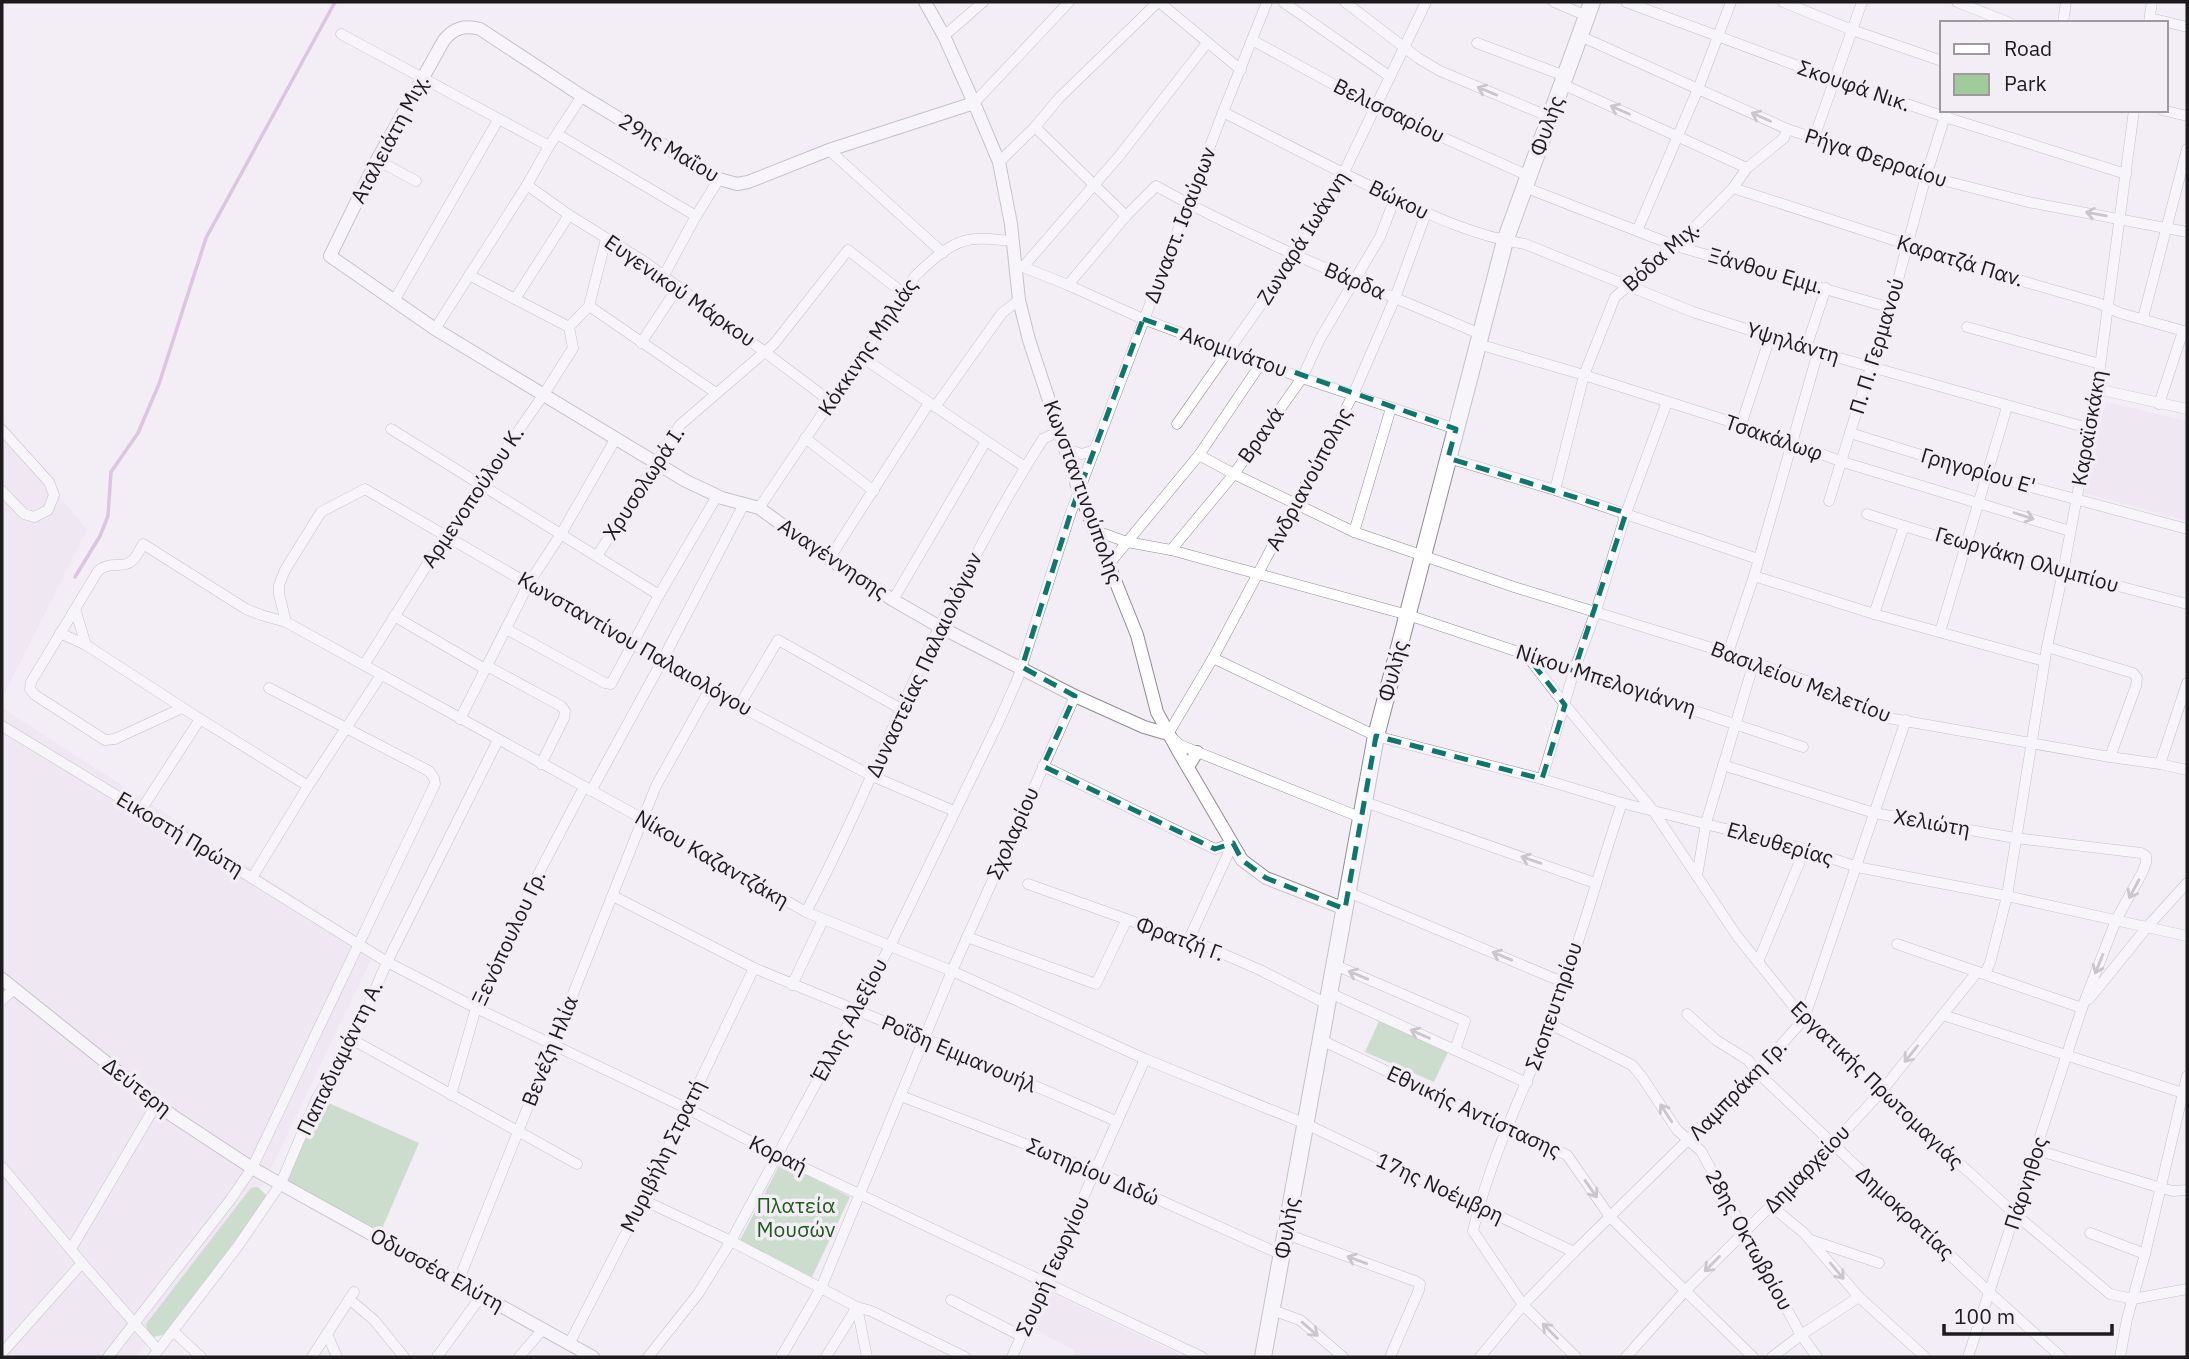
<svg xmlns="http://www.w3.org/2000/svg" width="2189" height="1359" font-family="'IBM Plex Sans',sans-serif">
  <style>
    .built { fill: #ebdfed }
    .green { fill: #a0cb9b }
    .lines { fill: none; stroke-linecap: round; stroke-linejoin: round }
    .stream { stroke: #be95c6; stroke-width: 3.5 }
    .minor-casing { stroke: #918b92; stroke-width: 11 }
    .tertiary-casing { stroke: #918b92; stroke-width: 14 }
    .primary-casing { stroke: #918b92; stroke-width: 18 }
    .minor { stroke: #fff; stroke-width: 10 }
    .tertiary { stroke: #fff; stroke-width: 12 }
    .primary { stroke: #fff; stroke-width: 16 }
    .oneway { stroke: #999899 }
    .marked { fill: none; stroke: #0f766e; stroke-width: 5; stroke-dasharray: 14 9; stroke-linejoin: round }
    .labels { text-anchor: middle; stroke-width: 7; stroke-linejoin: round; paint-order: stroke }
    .street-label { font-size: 21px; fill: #1d1b1d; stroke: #f3edf5 }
    .park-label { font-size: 21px; fill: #205b1c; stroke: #f3edf5 }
  </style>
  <rect width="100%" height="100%" fill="#f3edf5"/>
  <!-- built -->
  <g class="built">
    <polygon points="2106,402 2187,421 2187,521 2084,493"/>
    <polygon points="2,420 38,470 87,530 2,698"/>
    <polygon points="2,708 376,949 261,1189 136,1357 2,1357"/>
    <polygon points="1045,1290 1185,1357 1073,1357 1075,1350 1029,1327"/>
  </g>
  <!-- green -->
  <g class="green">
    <polygon points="1380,1019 1449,1050 1434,1082 1365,1052"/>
    <polygon points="322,1100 419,1143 381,1231 283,1179"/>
    <polygon points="781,1162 850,1197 812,1277 740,1240"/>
    <path d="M254 1187 259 1188 267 1196 266 1201 163 1335 153 1337C148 1333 147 1330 146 1324L250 1189Z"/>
  </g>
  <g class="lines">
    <!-- stream -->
    <polyline class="stream" points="75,577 100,536 108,516 111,472 138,433 159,384 206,238 335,2"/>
    <defs>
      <g id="minor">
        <polyline points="1159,2 1241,70"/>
        <polyline points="1283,2 1389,76"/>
        <polyline points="1345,2 1418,58 1440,71 1550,117"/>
        <polyline points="1554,2 1587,16"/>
        <polyline points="1626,2 1833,79 1945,117 2126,174"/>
        <polyline points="1783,2 1852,30 1942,61"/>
        <polyline points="1957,2 2010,23"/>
        <polyline points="2150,18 2187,27"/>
        <polyline points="2149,22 2152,2"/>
        <polyline points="2063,23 2066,2"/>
        <polyline points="341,34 549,146"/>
        <polyline points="944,36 983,2"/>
        <polyline points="1580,36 1787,129 1926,176 2028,202 2187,232"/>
        <polyline points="1252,40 1375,107 1529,176"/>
        <polyline points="1477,43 1565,76"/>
        <polyline points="1562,84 1747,168"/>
        <polyline points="974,103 1069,2"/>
        <polyline points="2162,110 2187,116"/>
        <path d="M1223 112C1274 138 1324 164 1376 189 1424 212 1471 236 1525 244L1693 312 1818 352 2088 428"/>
        <polyline points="1035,127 1126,216"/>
        <polyline points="557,134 696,216"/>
        <polyline points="1814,138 1862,2"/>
        <polyline points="829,150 943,253"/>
        <polyline points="377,160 416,181"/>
        <polyline points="999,162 1035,127 1059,98 1158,2"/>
        <polyline points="527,185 569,215 645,262 830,401"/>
        <polyline points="1524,187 1676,246 1891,308"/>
        <polyline points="1733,188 1998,274 2098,303 2120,313 2187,332"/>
        <polyline points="1637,231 1698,89 1731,2"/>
        <polyline points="1023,267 1120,155 1207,43"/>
        <polyline points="1016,268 1023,267 1068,285 1143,319 1302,378 1456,429"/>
        <polyline points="469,275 569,327"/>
        <polyline points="663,277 696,216 719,179"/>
        <path d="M1068 285 1126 216 1156 186C1260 244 1371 287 1480 334"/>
        <polyline points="515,299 569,215"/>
        <polyline points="394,301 498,120"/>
        <polyline points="589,306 716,393"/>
        <polyline points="2143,318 2187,149"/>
        <polyline points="569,327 589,306 606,239"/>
        <polyline points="1967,327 2100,364"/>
        <polyline points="435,329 527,185 549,146 582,96"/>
        <polyline points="641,343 678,287"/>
        <polyline points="1478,344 1584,375 1741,425 1843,462 2070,531"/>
        <polyline points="1806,348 1826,288"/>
        <polyline points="860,356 1025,467"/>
        <polyline points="2097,389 2187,409"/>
        <polyline points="2159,404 2183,331"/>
        <polyline points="935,407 1002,313 1019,300"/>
        <polyline points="1177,424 1295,256 1331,199 1426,2"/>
        <polyline points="1741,425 1770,337"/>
        <polyline points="391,429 659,595"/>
        <polyline points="2,430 49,482 54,495 48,510 34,517 24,514 2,491"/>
        <polyline points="1850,433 1986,475 2187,529"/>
        <polyline points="805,438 874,491"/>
        <polyline points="1066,449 1082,454 1095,450"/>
        <polyline points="1199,455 1234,474 1354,532 1514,587 1728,653 1812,683 1888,718 2110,757 2160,764 2187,770"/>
        <polyline points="1448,458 1555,490 1758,559"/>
        <polyline points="1555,490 1584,375 1615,297 1676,246 1733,188 1747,168 1784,138 1787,129"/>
        <polyline points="1829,501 1866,381 1882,339 1926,176 1947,110"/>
        <path d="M759 508 915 276C928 264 944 248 961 242 976 236 997 240 1012 241"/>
        <path d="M1867 514C1972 549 2080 576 2187 604"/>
        <polyline points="1096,531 1127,542 1171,550 1408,615 1803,747"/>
        <polyline points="1354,532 1391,408"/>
        <polyline points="1171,550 1234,474 1302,378 1320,339 1380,237 1395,198"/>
        <polyline points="597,556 680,425 774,344 848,250 903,293"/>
        <polyline points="829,559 929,403"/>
        <polyline points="1109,564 1199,455 1262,362"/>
        <polyline points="1754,576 1874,614 2044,661"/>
        <polyline points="893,600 986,441"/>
        <polyline points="75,609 86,645"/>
        <polyline points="1874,614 1904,526"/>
        <polyline points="394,616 485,669"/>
        <polyline points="286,622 279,594 279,585 285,570 321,512 365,489 739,706 872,776 954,811"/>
        <polyline points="506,629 605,683 611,684 659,595 717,496"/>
        <polyline points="1940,632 2007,407"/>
        <polyline points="60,633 86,645 200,719 308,786"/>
        <polyline points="2047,647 2133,673 2137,678 2136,686 2110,757"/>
        <polyline points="1524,652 1565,705 1652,809 1737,936 1791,1003 1804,1019 1828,1037 1880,1093 1903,1112 2015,1214 2110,1294 2133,1299 2187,1289"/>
        <polyline points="1728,653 1754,576 1818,352"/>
        <polyline points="1213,658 1376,736 1542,779 1622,803 1805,849 1857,867 2007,896 2187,936"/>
        <polyline points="364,665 445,536 544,394 573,348 569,327"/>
        <polyline points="487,666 561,706 565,711 564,718 541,764"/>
        <polyline points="739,706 778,640 901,709"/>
        <path d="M182 708 115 739 105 740 35 695 30 689 31 682 98 571C110 560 122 570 133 560 137 556 140 549 143 544L246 609 261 615 286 622 643 819 806 912 952 971 1145 1059 1306 1124 1574 1252"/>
        <polyline points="460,719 529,583 561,534 616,438"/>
        <polyline points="2,726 252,878 387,962 476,1008 686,1108 777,1155 1202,1357"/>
        <polyline points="2160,764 2187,683"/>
        <polyline points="1723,765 1874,813 2015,838 2141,853 2146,856 2146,863 2142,873 2116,920 2082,1008 1968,1357"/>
        <polyline points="1043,766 1215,849 1233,843"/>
        <polyline points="1542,779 1574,671 1596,611 1626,513 1667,402"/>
        <polyline points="591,791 662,661 744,504"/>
        <polyline points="1365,802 1595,883"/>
        <polyline points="141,810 200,719"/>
        <polyline points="1362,818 1180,745 1168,734 1213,658 1353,395 1395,298 1426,213"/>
        <polyline points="1697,876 1706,823 1754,662"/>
        <polyline points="252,878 308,786 381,675"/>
        <polyline points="1028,884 1182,939 1189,939 1260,970 1327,1004"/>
        <polyline points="1348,892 1565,983"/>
        <polyline points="613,896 754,968 924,1038 1116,1121"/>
        <path d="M806 912C841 846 871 777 901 709 943 616 988 525 1043 439L1059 431"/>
        <polyline points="967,937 1096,984 1127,919"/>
        <polyline points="1189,939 1233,843"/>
        <polyline points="1897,944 2082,1008"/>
        <polyline points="1758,962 1805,849"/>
        <polyline points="1335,965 1465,1021 1455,1050"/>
        <polyline points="1985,973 1990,963 2007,896 2047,647 2063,572 2097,389 2134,110"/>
        <polyline points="792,985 823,920"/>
        <polyline points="1330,993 1527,1083"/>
        <polyline points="2089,999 2148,926 2187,883"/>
        <polyline points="2,1000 14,989"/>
        <polyline points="1687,1014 1716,1040 1748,1060 1757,1072 1990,1293 2061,1357"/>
        <polyline points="1943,1015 2183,1093"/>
        <polyline points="1550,1024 1632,1065 1642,1077 1677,1130 1701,1151 1801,1335 1817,1357"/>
        <polyline points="353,1040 577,1164"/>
        <polyline points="1321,1040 1507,1128 1567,1155 1611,1218 1753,1357"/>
        <polyline points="451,1095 476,1008 531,888 584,787"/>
        <polyline points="901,1096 1095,1171 1282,1255"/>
        <polyline points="2037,1150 2161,1188 2173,1191 2187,1190"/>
        <polyline points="2,1167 82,1263 158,1350"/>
        <polyline points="643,1200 731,1241 857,1307 871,1311 965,1357"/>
        <polyline points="1771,1206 1804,1233 1859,1297 1925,1357"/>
        <polyline points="2090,1233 2145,1254"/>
        <polyline points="1286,1234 1415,1281 1420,1284 1419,1290 1390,1357"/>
        <polyline points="1811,1240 1879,1263"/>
        <polyline points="71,1249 157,1103"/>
        <polyline points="458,1282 656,786 710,689"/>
        <polyline points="349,1299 374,1320 404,1357"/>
        <polyline points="951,1300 1021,1336"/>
        <polyline points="857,1307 867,1357"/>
        <polyline points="1272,1310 1300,1320 1343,1357"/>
        <polyline points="174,1332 201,1357"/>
        <polyline points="327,1334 337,1357"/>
        <polyline points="569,1344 643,1200 754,968"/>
        <polyline points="2,1353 82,1263"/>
        <polyline points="108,1357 231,1199 252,1168 435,784 434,778 429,771 269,688"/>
        <polyline points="153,1357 238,1246 281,1183 317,1098 353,1040 387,962 498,740"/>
        <polyline points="312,1357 354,1292"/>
        <polyline points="437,1357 482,1295"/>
        <polyline points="519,1357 543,1329"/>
        <polyline points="648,1357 698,1294 731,1241 890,946 999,721 1018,678 1071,512 1223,112 1267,2"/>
        <polyline points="781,1357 821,1288 952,971 1075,696"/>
        <polyline points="826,1357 857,1307"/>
        <polyline points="1012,1357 1145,1059"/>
        <polyline points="1480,1357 1523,1305 1574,1252 1757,1072 1804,1019 1906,720"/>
        <path d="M1576 1357 1523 1305 1473 1231C1489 1160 1523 1094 1549 1026 1577 953 1597 877 1622 803"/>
        <polyline points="1626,1357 1685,1291 1832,1145 1880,1093 1977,972"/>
        <polyline points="1772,1357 1801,1335 1859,1297"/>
        <polyline points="2120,1357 2127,1319 2145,1254 2187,1076"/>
      </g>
      <g id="tertiary">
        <polyline points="925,2 944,36 974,103 999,162 1011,224 1019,300 1029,340 1079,491 1137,635 1157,712 1177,749 1242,860 1266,878 1345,909"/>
        <path d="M974 103 829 150 748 182 737 184 719 179 582 96 480 29C464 25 454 28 444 40L377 160 330 256 435 329 686 481 722 498 759 508 829 559 893 600 940 627 1075 696 1144 727 1168 734"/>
        <polyline points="1188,767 1197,752"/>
        <polyline points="2,979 173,1116 252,1168 593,1357"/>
      </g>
      <polyline id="primary" points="1263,1357 1376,736 1505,241 1592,2"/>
    </defs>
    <!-- minor casing -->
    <use href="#minor" class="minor-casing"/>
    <!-- tertiary casing -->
    <use href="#tertiary" class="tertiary-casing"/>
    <!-- primary casing -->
    <use href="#primary" class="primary-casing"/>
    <!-- minor -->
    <use href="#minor" class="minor"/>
    <!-- tertiary -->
    <use href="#tertiary" class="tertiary"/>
    <!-- primary -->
    <use href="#primary" class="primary"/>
  </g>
  <!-- one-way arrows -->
  <defs><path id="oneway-shaft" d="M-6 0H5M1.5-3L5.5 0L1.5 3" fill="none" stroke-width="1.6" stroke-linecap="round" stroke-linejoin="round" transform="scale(1.75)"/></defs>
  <g class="oneway">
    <use href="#oneway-shaft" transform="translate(1487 91) rotate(-157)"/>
    <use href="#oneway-shaft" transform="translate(1620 110) rotate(-156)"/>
    <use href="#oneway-shaft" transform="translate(1761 117) rotate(-156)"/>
    <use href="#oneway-shaft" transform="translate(2096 214) rotate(-170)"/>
    <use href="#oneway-shaft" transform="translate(2024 516) rotate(18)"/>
    <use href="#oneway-shaft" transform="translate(1531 860) rotate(-161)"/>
    <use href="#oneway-shaft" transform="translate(2134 889) rotate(118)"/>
    <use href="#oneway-shaft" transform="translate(1502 956) rotate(-157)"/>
    <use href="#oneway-shaft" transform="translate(2099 964) rotate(112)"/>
    <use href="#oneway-shaft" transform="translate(1358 975) rotate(-157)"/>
    <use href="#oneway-shaft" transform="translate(1420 1034) rotate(-156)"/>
    <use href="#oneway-shaft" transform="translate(1911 1054) rotate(129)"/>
    <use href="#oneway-shaft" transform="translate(1666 1113) rotate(-123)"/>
    <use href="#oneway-shaft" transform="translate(1591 1189) rotate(55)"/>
    <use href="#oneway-shaft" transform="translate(1357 1260) rotate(-160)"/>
    <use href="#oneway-shaft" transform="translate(1712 1264) rotate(135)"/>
    <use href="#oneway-shaft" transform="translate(1837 1271) rotate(50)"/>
    <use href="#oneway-shaft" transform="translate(1310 1329) rotate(41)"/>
    <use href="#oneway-shaft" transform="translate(1550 1331) rotate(-135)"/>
  </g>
  <!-- marked area -->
  <path d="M0 0H2189V1359H0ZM1143 319 1456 429 1448 458 1626 513 1574 671 1524 652 1565 705 1542 779 1376 736 1345 909 1266 878 1242 860 1233 843 1215 849 1043 766 1075 696 1022 667 1071 512Z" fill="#f3edf5" fill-opacity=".55" fill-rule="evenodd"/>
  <path class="marked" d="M1143 319 1456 429 1448 458 1626 513 1574 671 1524 652 1565 705 1542 779 1376 736 1345 909 1266 878 1242 860 1233 843 1215 849 1043 766 1075 696 1022 667 1071 512Z"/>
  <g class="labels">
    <!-- street labels -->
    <g class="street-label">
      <text transform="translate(1854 86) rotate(19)" y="7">Σκουφά Νικ.</text>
      <text transform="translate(1389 111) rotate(26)" y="7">Βελισσαρίου</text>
      <text transform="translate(1547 126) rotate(-70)" y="7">Φυλής</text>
      <text transform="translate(390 139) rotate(-62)" y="7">Αταλειάτη Μιχ.</text>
      <text transform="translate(669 148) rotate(31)" y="7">29ης Μαΐου</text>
      <text transform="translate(1876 158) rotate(18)" y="7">Ρήγα Φερραίου</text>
      <text transform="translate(1399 200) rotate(26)" y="7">Βώκου</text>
      <text transform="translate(1180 225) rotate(-69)" y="7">Δυναστ. Ισαύρων</text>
      <text transform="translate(1303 238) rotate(-58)" y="7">Ζωναρά Ιωάννη</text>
      <text transform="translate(1661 256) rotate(-42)" y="7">Βόδα Μιχ.</text>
      <text transform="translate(1960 261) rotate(17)" y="7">Καρατζά Παν.</text>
      <text transform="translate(1766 271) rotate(16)" y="7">Ξάνθου Εμμ.</text>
      <text transform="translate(1355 281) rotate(23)" y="7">Βάρδα</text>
      <text transform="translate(680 291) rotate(35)" y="7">Ευγενικού Μάρκου</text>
      <text transform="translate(1793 343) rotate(17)" y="7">Υψηλάντη</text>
      <text transform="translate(1877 346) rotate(-73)" y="7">Π. Π. Γερμανού</text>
      <text transform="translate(868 347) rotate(-56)" y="7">Κόκκινης Μηλιάς</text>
      <text transform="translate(1234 352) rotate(20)" y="7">Ακομινάτου</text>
      <text transform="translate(2089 428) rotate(-80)" y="7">Καραϊσκάκη</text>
      <text transform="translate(1261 435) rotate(-55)" y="7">Βρανά</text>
      <text transform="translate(1774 438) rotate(19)" y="7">Τσακάλωφ</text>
      <text transform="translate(1978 471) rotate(16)" y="7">Γρηγορίου Ε'</text>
      <text transform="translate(1309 479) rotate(-62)" y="7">Ανδριανούπολης</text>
      <text transform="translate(644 483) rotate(-57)" y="7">Χρυσολωρά Ι.</text>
      <text transform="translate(1083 492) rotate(70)" y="7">Κωνσταντινούπολης</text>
      <text transform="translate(473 497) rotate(-56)" y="7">Αρμενοπούλου Κ.</text>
      <text transform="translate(833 559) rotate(34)" y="7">Αναγέννησης</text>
      <text transform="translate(2027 560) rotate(16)" y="7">Γεωργάκη Ολυμπίου</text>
      <text transform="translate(635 644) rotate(30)" y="7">Κωνσταντίνου Παλαιολόγου</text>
      <text transform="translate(924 665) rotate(-65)" y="7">Δυναστείας Παλαιολόγων</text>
      <text transform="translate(1393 671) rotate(-75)" y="7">Φυλής</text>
      <text transform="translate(1606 680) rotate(18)" y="7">Νίκου Μπελογιάννη</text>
      <text transform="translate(1801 682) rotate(21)" y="7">Βασιλείου Μελετίου</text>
      <text transform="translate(1932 823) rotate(10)" y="7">Χελιώτη</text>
      <text transform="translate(1013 833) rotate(-66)" y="7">Σχολαρίου</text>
      <text transform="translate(180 834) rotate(31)" y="7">Εικοστή Πρώτη</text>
      <text transform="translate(1780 844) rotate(16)" y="7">Ελευθερίας</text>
      <text transform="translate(712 859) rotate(30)" y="7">Νίκου Καζαντζάκη</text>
      <text transform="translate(509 938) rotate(-65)" y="7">Ξενόπουλου Γρ.</text>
      <text transform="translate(1180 939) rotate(20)" y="7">Φρατζή Γ.</text>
      <text transform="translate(1554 1006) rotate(-71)" y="7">Σκοπευτηρίου</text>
      <text transform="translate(850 1020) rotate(-62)" y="7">Έλλης Αλεξίου</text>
      <text transform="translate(550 1051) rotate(-68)" y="7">Βενέζη Ηλία</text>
      <text transform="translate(959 1054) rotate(23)" y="7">Ροΐδη Εμμανουήλ</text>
      <text transform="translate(340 1058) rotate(-64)" y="7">Παπαδιαμάντη Α.</text>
      <text transform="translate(1877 1085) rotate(44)" y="7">Εργατικής Πρωτομαγιάς</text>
      <text transform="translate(137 1087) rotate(38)" y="7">Δεύτερη</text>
      <text transform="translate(1738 1090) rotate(-46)" y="7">Λαμπράκη Γρ.</text>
      <text transform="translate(1474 1112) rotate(25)" y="7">Εθνικής Αντίστασης</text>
      <text transform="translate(778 1155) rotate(26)" y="7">Κοραή</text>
      <text transform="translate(663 1156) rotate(-64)" y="7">Μυριβήλη Στρατή</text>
      <text transform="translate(1807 1169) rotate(-46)" y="7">Δημαρχείου</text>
      <text transform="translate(1093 1172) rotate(23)" y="7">Σωτηρίου Διδώ</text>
      <text transform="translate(2026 1183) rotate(-72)" y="7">Πάρνηθος</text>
      <text transform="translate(1440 1188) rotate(25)" y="7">17ης Νοέμβρη</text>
      <text transform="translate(1905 1213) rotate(43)" y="7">Δημοκρατίας</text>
      <text transform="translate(1287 1228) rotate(-80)" y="7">Φυλής</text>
      <text transform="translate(1749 1240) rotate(61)" y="7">28ης Οκτωβρίου</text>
      <text transform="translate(1053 1266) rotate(-66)" y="7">Σουρή Γεωργίου</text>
      <text transform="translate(437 1270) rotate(29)" y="7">Οδυσσέα Ελύτη</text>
    </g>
    <!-- park labels -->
    <g class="park-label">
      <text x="796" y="1213">Πλατεία<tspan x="796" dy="24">Μουσών</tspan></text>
    </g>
  </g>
  <!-- border -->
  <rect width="2189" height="1359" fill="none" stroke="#1d1b1d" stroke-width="7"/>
  <!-- legend -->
  <rect x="1940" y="21" width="228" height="91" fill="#f3edf5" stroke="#9d999f" stroke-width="2"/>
  <rect x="1954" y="44" width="35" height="10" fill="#ffffff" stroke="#9d999f" stroke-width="2"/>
  <text x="2004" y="56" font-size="21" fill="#1d1b1d">Road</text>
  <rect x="1954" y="74" width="35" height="21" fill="#a0cb9b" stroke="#9d999f" stroke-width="2"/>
  <text x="2004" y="91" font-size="21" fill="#1d1b1d">Park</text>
  <!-- scale -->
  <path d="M1944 1324v10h168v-10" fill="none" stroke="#1d1b1d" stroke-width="3.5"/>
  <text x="1954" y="1324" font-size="21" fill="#1d1b1d" stroke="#f3edf5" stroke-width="5" paint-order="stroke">100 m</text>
</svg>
